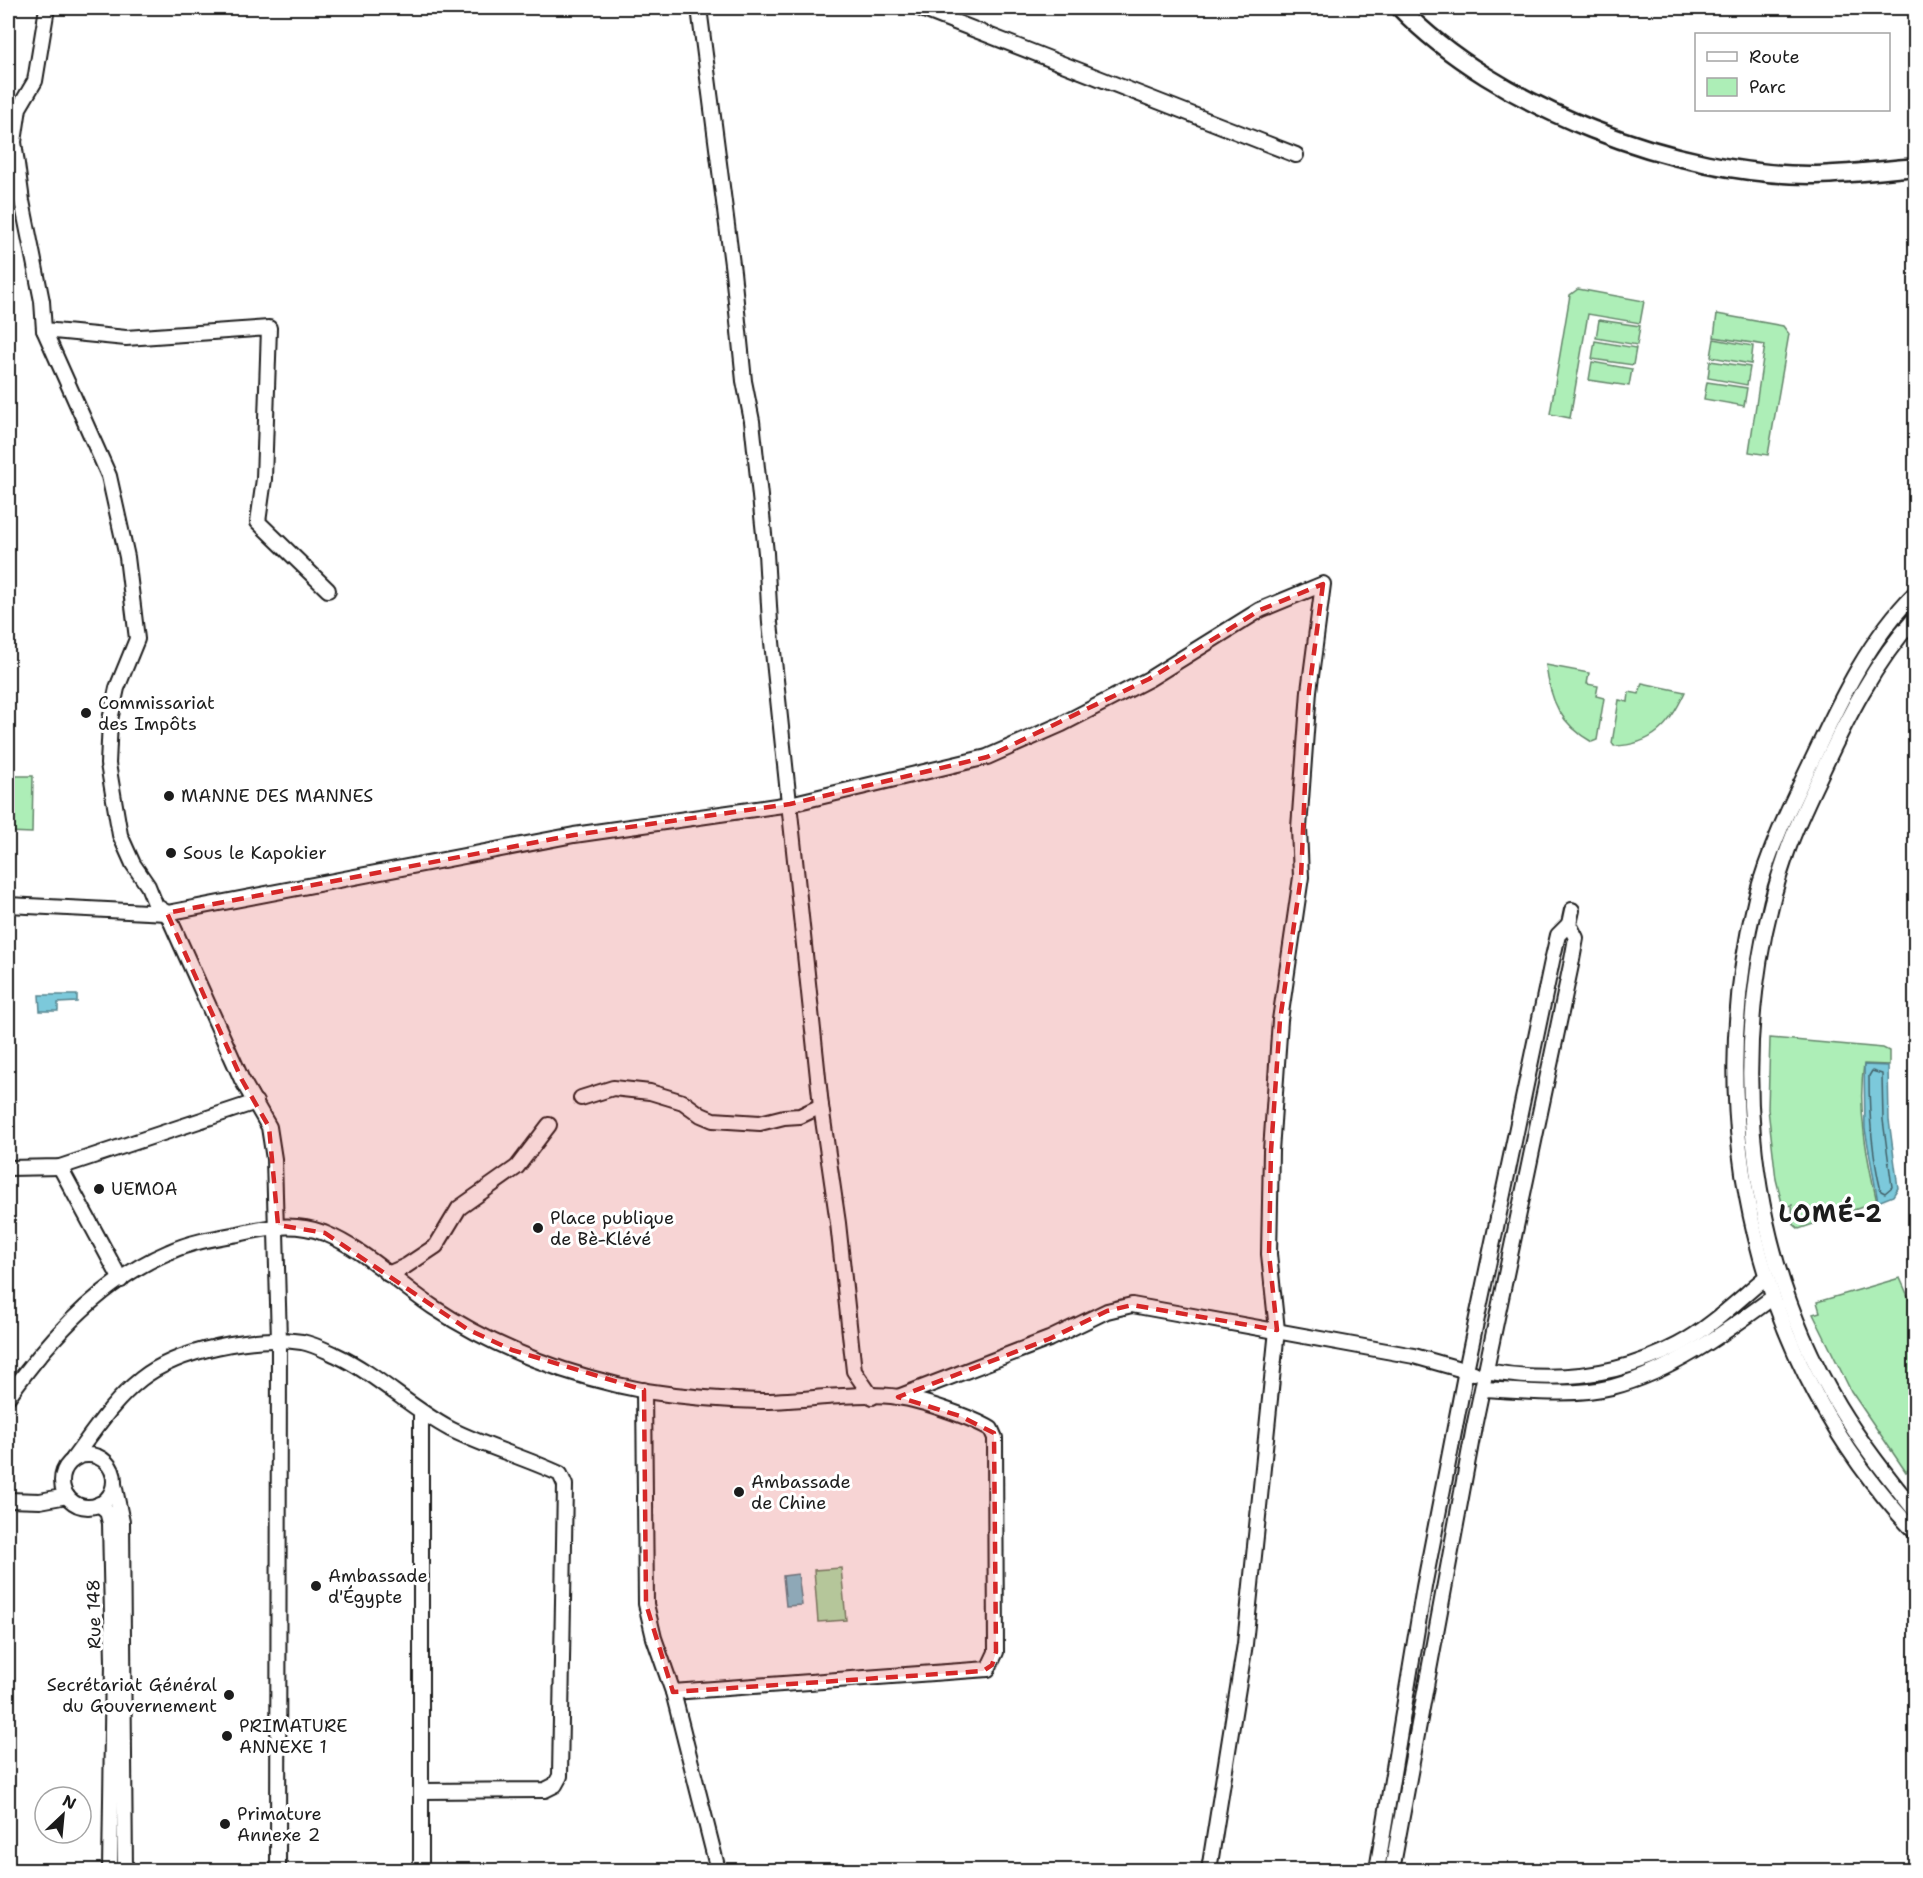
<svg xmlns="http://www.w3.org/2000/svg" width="1923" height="1878" font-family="'Shantell Sans',sans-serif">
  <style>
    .green { fill: #adeeb7; stroke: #64856a; stroke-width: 1.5 }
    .water { fill: #7cc9db; stroke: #56848f; stroke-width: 1.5 }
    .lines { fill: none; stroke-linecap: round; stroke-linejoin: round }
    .shore { stroke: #426168; stroke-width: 1.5 }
    .minor-casing { stroke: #1c1c1c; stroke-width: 18 }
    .major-casing { stroke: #1c1c1c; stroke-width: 21 }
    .minor { stroke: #fff; stroke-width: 14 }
    .major { stroke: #fff; stroke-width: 16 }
    .marked { fill: #d62828; fill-opacity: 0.2; stroke: #d62828; stroke-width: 4.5; stroke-dasharray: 12 8; stroke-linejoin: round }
    .poi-dot { fill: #1c1c1c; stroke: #fff; stroke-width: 2 }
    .labels { text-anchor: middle; stroke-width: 6; stroke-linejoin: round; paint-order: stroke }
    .poi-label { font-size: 18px; fill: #1c1c1c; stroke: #fff; text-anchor: start }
    .street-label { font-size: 18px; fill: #1c1c1c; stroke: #fff }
    .district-label { font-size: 24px; font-weight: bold; letter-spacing: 1.5px; fill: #1c1c1c; stroke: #fff }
  </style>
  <rect width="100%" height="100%" fill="#fff"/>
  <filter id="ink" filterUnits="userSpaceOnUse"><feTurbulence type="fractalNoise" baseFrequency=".0167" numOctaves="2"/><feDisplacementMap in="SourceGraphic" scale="12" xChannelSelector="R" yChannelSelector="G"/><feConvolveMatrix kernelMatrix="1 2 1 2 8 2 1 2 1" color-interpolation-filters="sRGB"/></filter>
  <g filter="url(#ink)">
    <!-- green -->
    <g class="green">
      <polygon points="1578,289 1644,301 1640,323 1588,314 1570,418 1550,414 1570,295"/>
      <polygon points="1717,314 1783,326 1789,334 1768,455 1749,452 1765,345 1714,337"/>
      <polygon points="1599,320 1640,326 1637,345 1596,338"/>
      <polygon points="1714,339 1753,346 1751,364 1711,357"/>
      <polygon points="1595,341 1636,348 1633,365 1592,359"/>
      <polygon points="1710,361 1750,367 1747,385 1708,378"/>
      <polygon points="1592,362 1632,369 1629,386 1589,380"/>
      <polygon points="1707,382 1747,388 1744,406 1704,399"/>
      <path d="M1546 665 1589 673 1587 684 1598 686 1596 696 1604 698 1597 740 1592 742C1560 724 1550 700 1546 665Z"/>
      <path d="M1642 683 1685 692C1670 725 1653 745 1614 746L1612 743 1619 700 1628 702 1629 692 1639 694Z"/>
      <polygon points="8,776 33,776 32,833 8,832 8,808 11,795"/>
      <path d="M1770 1038 1883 1048 1889 1051V1065L1864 1064C1857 1109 1867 1158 1877 1202L1799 1229 1793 1224 1792 1205 1783 1207 1776 1179 1768 1109Z"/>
      <polygon points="1900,1278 1915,1312 1915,1464 1906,1472 1851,1391 1813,1314 1820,1312 1817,1302"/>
      <polygon points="841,1568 846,1620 818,1622 814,1570"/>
    </g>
    <!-- water -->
    <g class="water">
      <polygon points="39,995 77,995 77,1002 58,1003 58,1011 40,1011"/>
      <polygon points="1864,1065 1888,1066 1889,1120 1898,1188 1893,1196 1878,1202 1865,1129"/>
      <polygon points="798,1574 802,1605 786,1606 783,1576"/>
    </g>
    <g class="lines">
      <!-- shore -->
      <path class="shore" d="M1872 1071 1882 1074 1883 1120 1892 1187 1885 1193 1881 1191C1872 1154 1869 1114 1869 1076Z"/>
      <defs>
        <g id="minor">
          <polyline points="47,8 35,81 19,108 14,142 22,201 42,301 44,330 109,476 127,557 137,639 117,688 110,720 108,764 120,835 133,864 148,886 156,906 167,913 242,1080 269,1127 274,1159 279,1340 278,1870"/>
          <polyline points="699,8 733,272 744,381 752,421 766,553 770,623 821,1106 838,1223 854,1371 872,1397"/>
          <polyline points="919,8 1296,155"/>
          <polyline points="44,330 126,338 269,328 264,479 258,522 328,590"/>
          <path d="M1916 592C1870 638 1842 696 1815 754 1793 800 1769 848 1756 898 1701 1120 1756 1366 1916 1533"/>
          <path d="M1916 617C1874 663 1846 720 1820 776 1808 801 1796 826 1787 852 1725 1031 1741 1241 1838 1405 1861 1443 1888 1477 1916 1512"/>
          <polyline points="8,905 167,913 574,835 790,804 987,757 1062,724 1149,679 1260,610 1323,584 1309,691 1299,828 1301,877 1280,1020 1271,1151 1269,1254 1277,1330 1245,1644 1209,1870"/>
          <polyline points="581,1098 613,1088 650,1092 683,1102 701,1115 713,1120 760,1123 784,1117 800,1116 821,1106"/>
          <polyline points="60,1167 121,1280"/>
          <polyline points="8,1168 60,1167 256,1102"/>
          <polyline points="388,1274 406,1266 436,1246 459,1208 517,1167 549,1125"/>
          <path d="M1486 1371C1553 1383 1618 1377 1678 1345 1710 1328 1738 1300 1766 1277"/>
          <path d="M1483 1389C1525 1391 1571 1397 1612 1387 1671 1372 1723 1334 1772 1298"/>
          <polyline points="644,1390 646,1604 654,1638 673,1692 718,1870"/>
          <path d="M8 1397C48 1340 102 1280 169 1252 190 1242 215 1238 238 1234 268 1227 294 1222 324 1233 364 1249 397 1283 433 1307 496 1349 571 1377 646 1391 684 1397 722 1400 761 1401 802 1401 858 1391 898 1397 921 1400 971 1417 991 1429L995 1438 996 1652 988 1669 673 1692"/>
          <polyline points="898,1397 1049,1339 1107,1311 1132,1305 1414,1356 1474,1373"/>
          <polyline points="421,1412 421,1870"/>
          <circle cx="88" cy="1481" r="26"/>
          <path d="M73 1459C94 1431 113 1401 141 1379 179 1349 254 1335 302 1342 313 1344 325 1350 336 1355 377 1374 410 1408 450 1429 486 1447 524 1457 560 1474L565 1485 560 1776 555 1785 545 1790 423 1791"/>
          <polyline points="114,1484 122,1522 125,1870"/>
          <polyline points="8,1500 40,1501 67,1496"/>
          <polyline points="99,1504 107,1511 110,1523 113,1662 110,1870"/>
          <polyline points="1377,1870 1424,1587 1466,1370 1552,961 1558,935 1569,924"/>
          <polyline points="1392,1870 1474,1427 1571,965 1576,938 1569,924 1572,910"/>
        </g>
        <path id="major" d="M1400 8C1495 107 1679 177 1816 175 1849 174 1883 170 1916 167"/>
      </defs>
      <!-- minor casing -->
      <use href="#minor" class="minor-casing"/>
      <!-- major casing -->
      <use href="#major" class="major-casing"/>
      <!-- minor -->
      <use href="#minor" class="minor"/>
      <!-- major -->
      <use href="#major" class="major"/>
    </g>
  </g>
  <!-- marked area -->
  <path class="marked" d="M1323 584 1309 691 1301 877 1280 1020 1271 1151 1269 1254 1277 1330 1132 1305 1107 1311 1049 1339 898 1397 960 1416 994 1433 996 1652 992 1665 983 1671 673 1692 646 1604 644 1390 512 1350 467 1329 325 1233 278 1225 269 1127 242 1080 167 913 574 835 790 804 987 757 1149 679 1260 610Z"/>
  <!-- markers -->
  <g class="poi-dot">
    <circle cx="86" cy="713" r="6"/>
    <circle cx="169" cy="796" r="6"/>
    <circle cx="171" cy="853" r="6"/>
    <circle cx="99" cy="1189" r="6"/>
    <circle cx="538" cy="1228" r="6"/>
    <circle cx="739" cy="1492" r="6"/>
    <circle cx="316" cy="1586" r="6"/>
    <circle cx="229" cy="1695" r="6"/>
    <circle cx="227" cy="1736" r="6"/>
    <circle cx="225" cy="1824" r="6"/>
  </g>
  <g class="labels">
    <!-- poi labels -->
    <g class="poi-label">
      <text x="98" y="709">Commissariat<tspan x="98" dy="21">des Impôts</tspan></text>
      <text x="181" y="802">MANNE DES MANNES</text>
      <text x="183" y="859">Sous le Kapokier</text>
      <text x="111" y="1195">UEMOA</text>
      <text x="550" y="1224">Place publique<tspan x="550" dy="21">de Bè-Klévé</tspan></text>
      <text x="751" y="1488">Ambassade<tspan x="751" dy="21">de Chine</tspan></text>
      <text x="328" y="1582">Ambassade<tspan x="328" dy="21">d'Égypte</tspan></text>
      <text x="217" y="1691" text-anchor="end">Secrétariat Général<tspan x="217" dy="21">du Gouvernement</tspan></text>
      <text x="239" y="1732">PRIMATURE<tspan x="239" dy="21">ANNEXE 1</tspan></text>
      <text x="237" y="1820">Primature<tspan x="237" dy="21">Annexe 2</tspan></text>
    </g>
    <!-- street labels -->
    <g class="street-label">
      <text transform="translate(94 1614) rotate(-91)" y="6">Rue 148</text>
    </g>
    <!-- district labels -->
    <g class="district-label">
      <text x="1831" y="1222">LOMÉ-2</text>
    </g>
  </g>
  <!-- margin -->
  <rect width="1923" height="1878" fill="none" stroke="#fff" stroke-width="30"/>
  <rect x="15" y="15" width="1893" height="1848" fill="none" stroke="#1c1c1c" stroke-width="2" filter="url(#ink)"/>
  <!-- legend -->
  <rect x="1695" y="33" width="195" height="78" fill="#ffffff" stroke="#a4a4a4" stroke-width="1.5"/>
  <rect x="1707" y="52" width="30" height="9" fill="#ffffff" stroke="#a4a4a4" stroke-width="1.5"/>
  <text x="1749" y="63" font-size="18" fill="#1c1c1c">Route</text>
  <rect x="1707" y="78" width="30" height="18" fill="#adeeb7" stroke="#a4a4a4" stroke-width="1.5"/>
  <text x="1749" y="93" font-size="18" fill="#1c1c1c">Parc</text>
  <!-- north arrow -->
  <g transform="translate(63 1815) rotate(26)"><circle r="28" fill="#ffffff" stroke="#a4a4a4" stroke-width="1.5"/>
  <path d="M0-4.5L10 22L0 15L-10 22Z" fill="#1c1c1c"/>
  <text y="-9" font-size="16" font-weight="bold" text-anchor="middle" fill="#1c1c1c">N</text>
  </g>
</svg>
